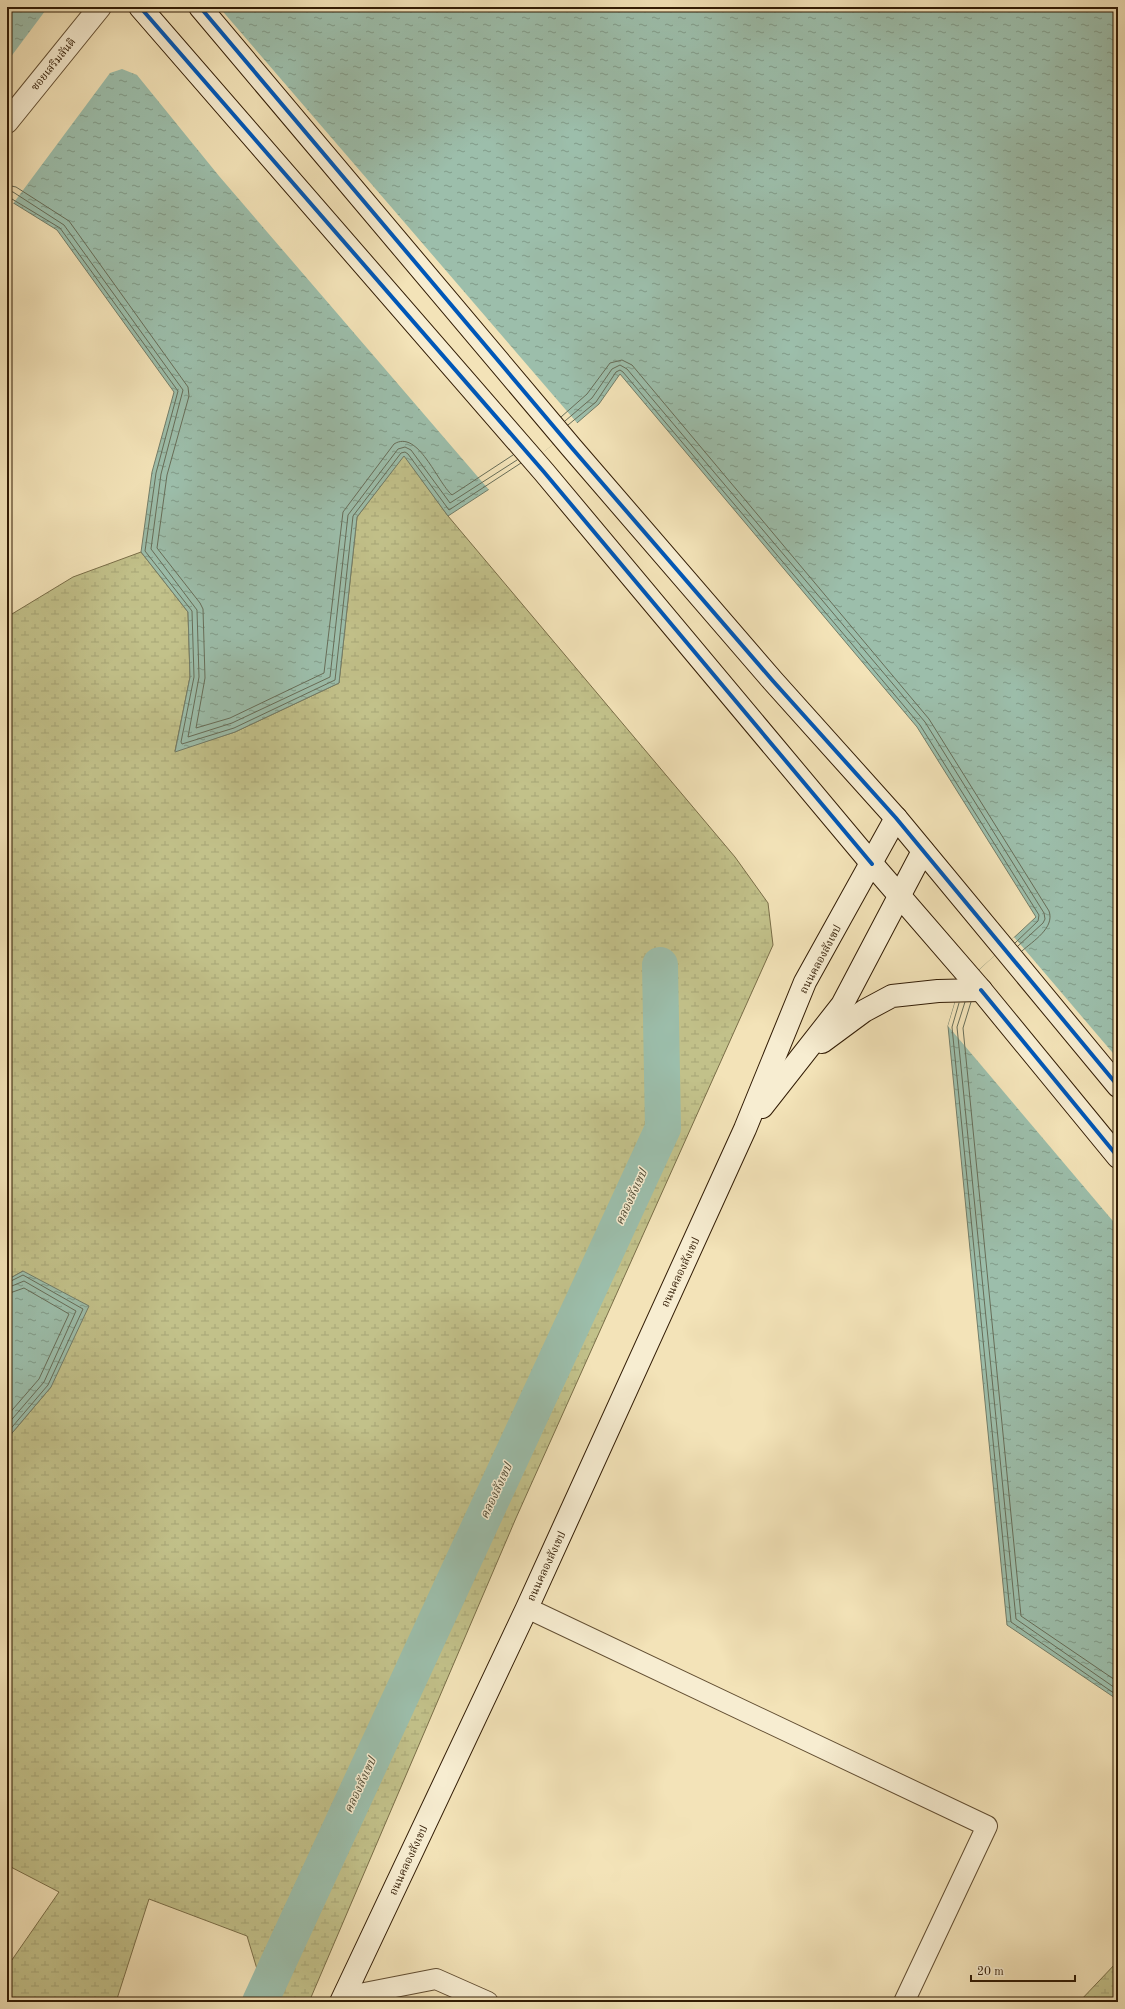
<svg xmlns="http://www.w3.org/2000/svg" width="1125" height="2009" font-family="'Old Standard TT','Noto Serif Thai',serif">
  <style>
    .wetland { fill: url(#wetland-marsh); stroke: #7a6e48 }
    .water { fill: url(#water-ripples); stroke: #727d69 }
    .pier { fill: #f3e3b8 }
    .lines { fill: none; stroke-linecap: round; stroke-linejoin: round }
    .shore { stroke: #676d58; stroke-width: 1 }
    .canal { stroke: #9cbeab; stroke-width: 36 }
    .lane-casing { stroke: #624e32; stroke-width: 22 }
    .street-casing { stroke: #624e32; stroke-width: 24 }
    .secondary-casing { stroke: #321c05; stroke-width: 24 }
    .lane { stroke: #f7edd1; stroke-width: 20 }
    .street { stroke: #f7edd1; stroke-width: 22 }
    .secondary { stroke: #f7edd1; stroke-width: 22 }
    .cycleway-casing { stroke: #f7edd1; stroke-width: 6 }
    .cycleway { stroke: #0057b8; stroke-width: 4 }
    .labels { text-anchor: middle; stroke-width: 3; stroke-linejoin: round; paint-order: stroke }
    .street-label { font-size: 11px; fill: #321c05; stroke: #f7edd1 }
    .water-label { font-size: 12px; font-style: italic; fill: #524d37; stroke: #f7edd1 }
  </style>
  <defs>
    <pattern id="wetland-marsh" width="20" height="14" patternUnits="userSpaceOnUse"><rect width="20" height="14" fill="#c2c18a"/><path d="M1 5h8M5 5V1M11 12h8M15 12V8" fill="none" stroke="#a7a576"/></pattern>
    <pattern id="water-ripples" width="26" height="14" patternUnits="userSpaceOnUse"><rect width="26" height="14" fill="#9cbeab"/><path d="M2 4q2-2 4 0t4 0M15 11q2-2 4 0t4 0" fill="none" stroke="#809a89"/></pattern>
  </defs>
  <rect width="100%" height="100%" fill="#f3e3b8"/>
  <filter id="stains"><feTurbulence type="fractalNoise" baseFrequency=".005" numOctaves="4"/><feColorMatrix values="0 0 0 0 .2 0 0 0 0 .09 0 0 0 0 .02 0 0 0 .5 -.17"/></filter>
  <radialGradient id="worn" r=".72"><stop offset=".6" stop-color="#630" stop-opacity="0"/><stop offset="1" stop-color="#630" stop-opacity=".3"/></radialGradient>
  <!-- wetland -->
  <g class="wetland">
    <polygon points="404,455 448,516 735,857 768,903 773,945 516,1518 309,2002 267,2002 247,1936 149,1899 116,2002 7,2002 7,1967 59,1892 7,1865 7,1439 51,1387 23,1271 7,1280 7,617 73,577 141,552 188,612 190,677 175,751 235,732 339,683 357,517"/>
    <polygon points="1117,1962 1118,2002 1079,2002"/>
  </g>
  <!-- water -->
  <g class="water">
    <polygon points="7,7 1118,7 1118,1700 1007,1625 948,1026 959,989 1036,917 917,727 620,374 599,404 548,448 517,471 448,516 404,456 357,517 339,683 235,732 175,752 190,677 188,612 141,552 152,472 174,392 57,230 7,199"/>
    <polygon points="23,1271 89,1306 51,1387 7,1439 7,1280"/>
  </g>
  <!-- pier -->
  <g class="pier">
    <polygon points="48,7 219,7 578,424 518,473 490,491 219,176 137,75 122,69 110,73 12,205 7,202 7,62"/>
    <polygon points="1014,937 1118,1059 1118,1227 948,1026 959,989"/>
  </g>
  <g class="lines">
    <!-- shore -->
    <g class="shore">
      <path d="M7 185 16 187 69 221 188 387 189 396 167 475 157 548 200 603 203 609 205 678 196 728 230 718 324 673 343 512 394 444C418 429 437 482 452 495L513 455"/>
      <polyline points="7,191 13,192 64,225 183,390 161,474 151,549 197,610 199,677 188,737 232,723 330,677 348,515 398,449 405,447 411,450 450,503 517,460"/>
      <polyline points="7,196 60,228 178,391 156,473 145,551 192,611 194,677 181,742 182,744 234,728 335,680 353,516 401,453 405,452 408,454 449,510 521,463"/>
      <path d="M561 417 587 394 610 363 622 360 632 365 929 719 1049 911C1055 928 1033 941 1022 951"/>
      <polyline points="565,421 592,398 612,369 620,365 627,369 925,722 1044,913 1045,919 1043,923 1018,946"/>
      <polyline points="568,425 596,402 616,372 620,370 623,372 920,725 1039,915 1038,921 1015,943"/>
      <polyline points="965,1002 957,1027 1016,1619 1118,1690"/>
      <polyline points="971,1002 963,1028 1021,1616 1118,1682"/>
      <polyline points="959,1003 952,1027 1011,1622 1118,1696"/>
      <polyline points="7,1283 23,1275 83,1309 48,1385 7,1433"/>
      <polyline points="7,1288 24,1281 76,1311 44,1382 7,1425"/>
      <polyline points="7,1294 24,1288 69,1314 39,1379 7,1416"/>
    </g>
    <!-- canal -->
    <polyline class="canal" points="260,2002 663,1128 660,965"/>
    <defs>
      <g id="lane">
        <polyline points="527,1608 987,1826 904,2002"/>
        <polyline points="344,1997 436,1979 488,2002"/>
      </g>
      <polyline id="street" points="7,122 100,7"/>
      <g id="secondary">
        <polyline points="140,7 544,472 872,864 981,990 1118,1157"/>
        <polyline points="200,7 571,447 773,681 896,818 1118,1086"/>
        <polyline points="822,1042 864,1011 892,996 938,991 981,990"/>
        <polyline points="762,1107 842,1005 923,851"/>
        <polyline points="341,2002 527,1608 745,1129 805,982 896,818"/>
      </g>
    </defs>
    <!-- lane casing -->
    <use href="#lane" class="lane-casing"/>
    <!-- street casing -->
    <use href="#street" class="street-casing"/>
    <!-- secondary casing -->
    <use href="#secondary" class="secondary-casing"/>
    <!-- lane -->
    <use href="#lane" class="lane"/>
    <!-- street -->
    <use href="#street" class="street"/>
    <!-- secondary -->
    <use href="#secondary" class="secondary"/>
    <defs>
      <g id="cycleway">
        <polyline points="140,7 544,472 872,864"/>
        <polyline points="200,7 571,447 773,681 896,818 1118,1086"/>
        <polyline points="981,990 1118,1157"/>
      </g>
    </defs>
    <!-- cycleway casing -->
    <use href="#cycleway" class="cycleway-casing"/>
    <!-- cycleway -->
    <use href="#cycleway" class="cycleway"/>
  </g>
  <g class="labels">
    <!-- street labels -->
    <g class="street-label">
      <text transform="translate(53 64) rotate(-51)" y="4">ซอยเสริมสันติ</text>
      <text transform="translate(820 959) rotate(-62)" y="4">ถนนคลองสังเขป</text>
      <text transform="translate(680 1272) rotate(-65)" y="4">ถนนคลองสังเขป</text>
      <text transform="translate(546 1566) rotate(-65)" y="4">ถนนคลองสังเขป</text>
      <text transform="translate(408 1860) rotate(-65)" y="4">ถนนคลองสังเขป</text>
    </g>
    <!-- water labels -->
    <g class="water-label">
      <text transform="translate(631 1197) rotate(-65)" y="4">คลองสังเขป</text>
      <text transform="translate(496 1491) rotate(-65)" y="4">คลองสังเขป</text>
      <text transform="translate(360 1785) rotate(-65)" y="4">คลองสังเขป</text>
    </g>
  </g>
  <!-- margin -->
  <rect width="1125" height="2009" fill="none" stroke="#f3e3b8" stroke-width="24"/>
  <rect x="8" y="8" width="1109" height="1993" fill="none" stroke="#321c05" stroke-width="2"/>
  <rect x="12" y="12" width="1101" height="1985" fill="none" stroke="#321c05"/>
  <!-- scale -->
  <path d="M971 1975v6h104v-6" fill="none" stroke="#321c05" stroke-width="2"/>
  <text x="977" y="1975" font-size="12" fill="#321c05" stroke="#f7edd1" stroke-width="3" paint-order="stroke">20 m</text>
  <rect width="100%" height="100%" filter="url(#stains)"/>
  <rect width="100%" height="100%" fill="url(#worn)"/>
</svg>
